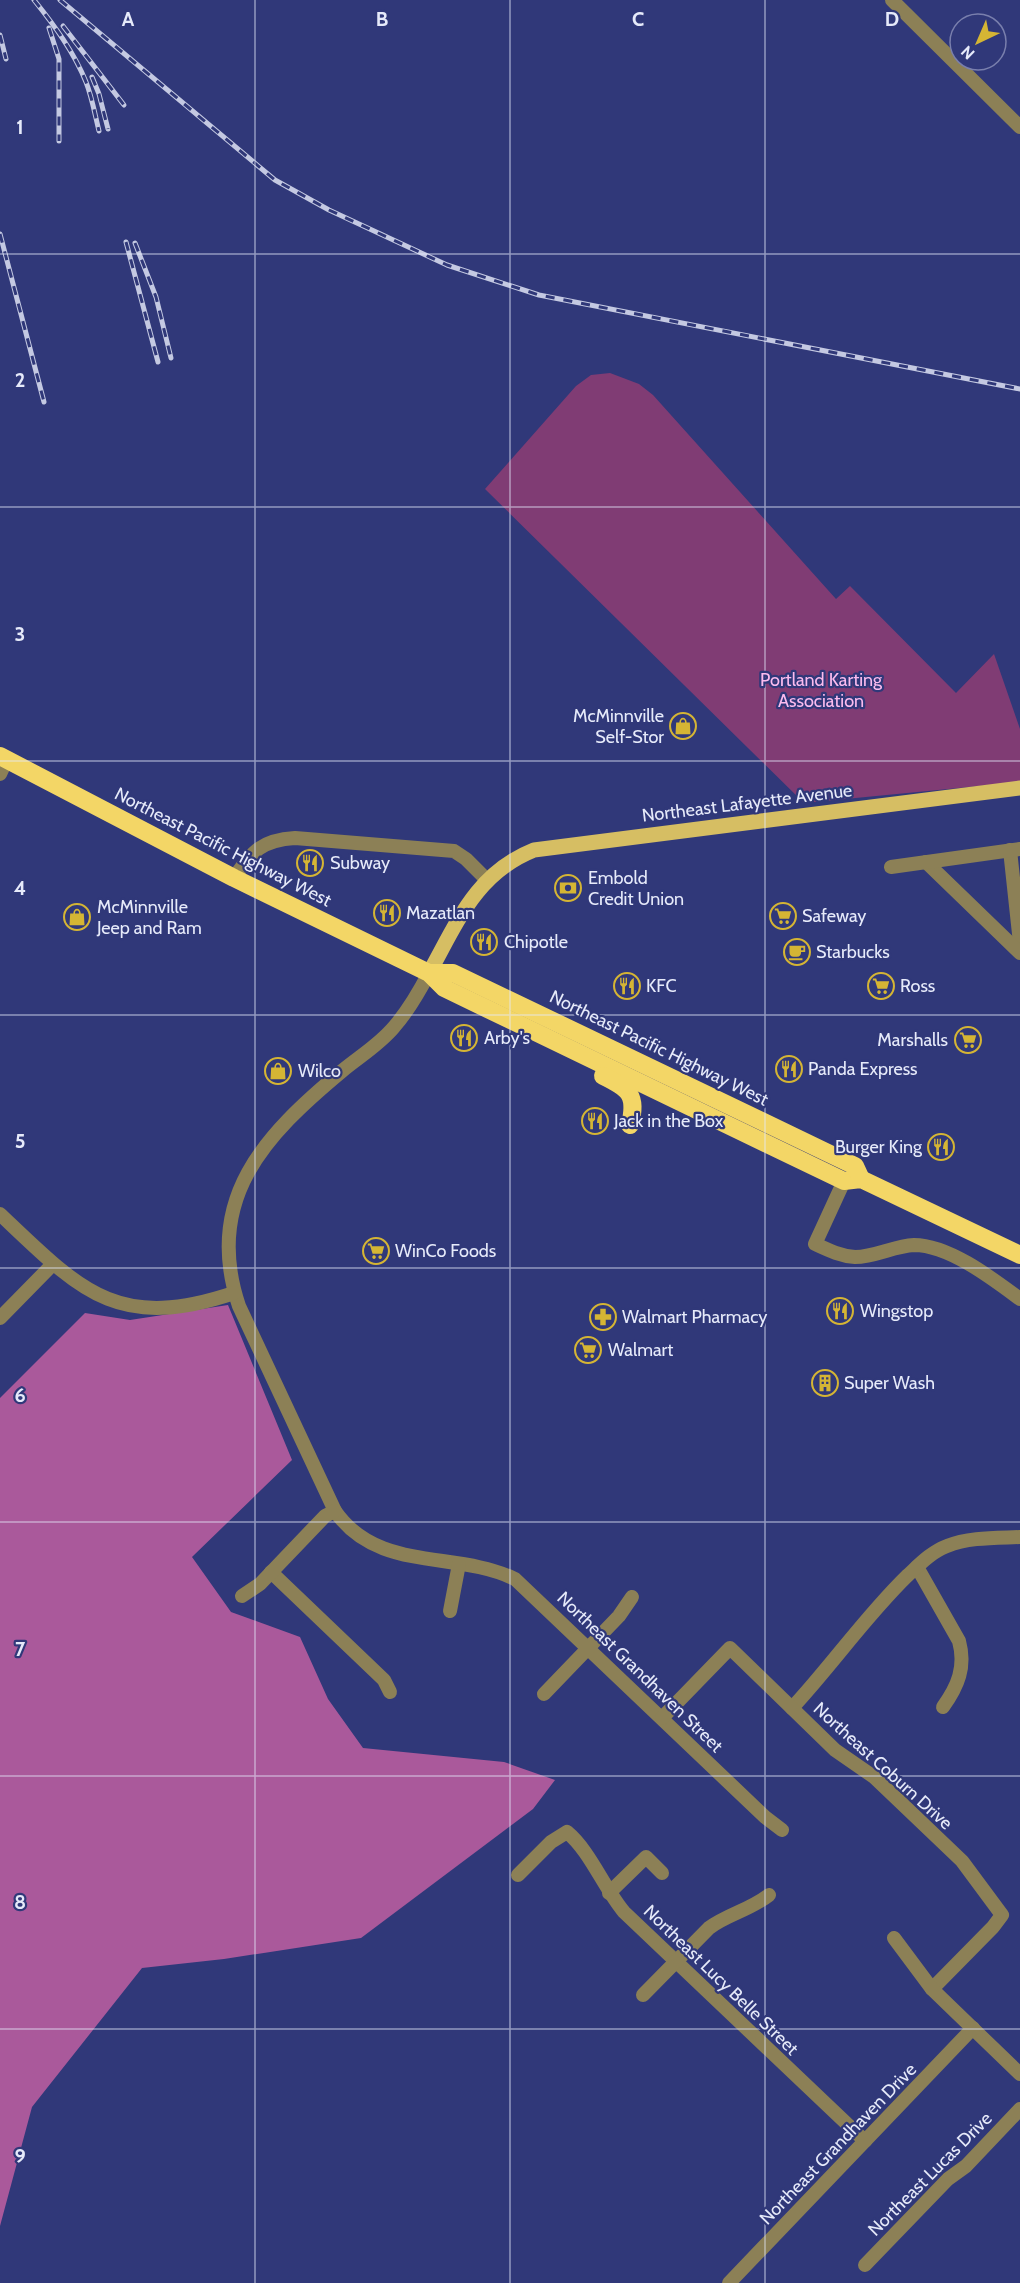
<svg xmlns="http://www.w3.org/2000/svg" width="1020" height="2283" font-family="Cabin,sans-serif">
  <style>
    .green { fill: #803c74 }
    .forest { fill: #aa599b }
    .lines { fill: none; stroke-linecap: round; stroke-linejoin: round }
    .minor { stroke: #8c8056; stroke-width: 14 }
    .major { stroke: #d6be63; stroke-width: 15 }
    .highway { stroke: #f3d666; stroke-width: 18 }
    .rail-casing { stroke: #c4c9e2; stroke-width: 5 }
    .rail { stroke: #303879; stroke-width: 3; stroke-dasharray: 9; stroke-linecap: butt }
    .grid { fill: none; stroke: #e6eafa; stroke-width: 1.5; stroke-opacity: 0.55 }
    .labels { text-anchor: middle; stroke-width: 4.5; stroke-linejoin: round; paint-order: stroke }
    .park-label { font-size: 18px; fill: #fcbbee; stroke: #303879 }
    .poi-label { font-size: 18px; fill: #e6eafa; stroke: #303879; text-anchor: start }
    .street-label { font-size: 18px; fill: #e6eafa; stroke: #303879 }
    .grid-label { font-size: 20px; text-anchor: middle; font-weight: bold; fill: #e6eafa; stroke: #303879; stroke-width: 4.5; stroke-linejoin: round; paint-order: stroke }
  </style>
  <rect width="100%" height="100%" fill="#303879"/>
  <!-- green -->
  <polygon class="green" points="610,373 639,384 653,395 836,599 850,586 956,693 994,654 1020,729 1020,782 804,803 485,489 576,386 591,375"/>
  <!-- forest -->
  <polygon class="forest" points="228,1305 292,1460 192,1557 231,1612 300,1637 328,1699 363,1748 504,1762 555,1780 533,1809 361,1938 224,1959 142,1968 32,2107 0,2226 0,1398 85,1313 130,1320"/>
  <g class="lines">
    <!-- minor -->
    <g class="minor">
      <polyline points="892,0 1020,127"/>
      <polyline points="0,774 7,759"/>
      <polyline points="1010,850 1020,943"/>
      <polyline points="926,862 1020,953"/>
      <polyline points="891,867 1020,849"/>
      <path d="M234 878C252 851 262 840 295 838L454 851 466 859 487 880"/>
      <path d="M429 973C419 992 408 1011 394 1027 379 1045 360 1056 342 1071 265 1135 203 1199 239 1306L335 1511C378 1573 455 1550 515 1579L765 1817 782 1830"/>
      <path d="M844 1181 815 1244C828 1250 840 1256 855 1257 875 1257 894 1246 914 1245 949 1245 993 1279 1020 1299"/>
      <path d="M0 1214C81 1291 117 1332 234 1293"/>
      <polyline points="0,1318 53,1264"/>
      <path d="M917 1567 959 1641C966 1667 958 1686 943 1707"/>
      <polyline points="271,1572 384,1680 390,1692"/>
      <polyline points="242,1596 260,1584 325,1516 335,1511"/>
      <polyline points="450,1611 459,1564"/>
      <polyline points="544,1694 619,1616 632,1597"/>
      <path d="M792 1708C832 1665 865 1617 907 1576 919 1565 931 1552 947 1546 969 1537 996 1538 1020 1537"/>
      <polyline points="662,1718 730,1648 835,1750 874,1777 962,1861 1002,1915 993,1927 932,1989"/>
      <path d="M518 1875 551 1842 567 1832C590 1851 604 1888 624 1912L865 2141"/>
      <polyline points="609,1893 646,1857 662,1873"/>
      <polyline points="894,1938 932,1989 1020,2074"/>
      <path d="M643 1995 709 1928C728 1914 750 1910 769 1895"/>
      <polyline points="865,2265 948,2179 966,2166 1020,2109"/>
      <polyline points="729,2283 973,2028"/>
    </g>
    <!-- major -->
    <path class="major" d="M429 973C457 923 476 873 534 850L1020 788"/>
    <!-- highway -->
    <g class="highway">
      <polyline points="0,756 234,878 429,973 444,988 844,1181 861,1179 1020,1255"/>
      <polyline points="429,973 453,973 855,1166 861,1179"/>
      <path d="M603 1076C630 1089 637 1095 630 1125"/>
    </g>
    <defs>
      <g id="rail">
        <path d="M34 0C54 25 74 52 86 82 92 97 95 115 99 131"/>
        <polyline points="60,0 275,180 329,210 447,265 539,295 1020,389"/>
        <polyline points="63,26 124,105"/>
        <polyline points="49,28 59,59 59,141"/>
        <polyline points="0,35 6,59"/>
        <polyline points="92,77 99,94 108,129"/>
        <polyline points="0,234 44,402"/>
        <polyline points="126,242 158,362"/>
        <polyline points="135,243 156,297 171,358"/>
      </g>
    </defs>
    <!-- rail casing -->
    <use href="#rail" class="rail-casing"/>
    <!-- rail -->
    <use href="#rail" class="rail"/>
  </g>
  <!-- grid -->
  <path class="grid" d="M255 0V2283M510 0V2283M765 0V2283M0 254H1020M0 507H1020M0 761H1020M0 1015H1020M0 1268H1020M0 1522H1020M0 1776H1020M0 2029H1020"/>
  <!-- icons -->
  <defs>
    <symbol id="shop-ring" viewBox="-11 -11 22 22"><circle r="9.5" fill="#303879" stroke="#d5b534" stroke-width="1.5"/><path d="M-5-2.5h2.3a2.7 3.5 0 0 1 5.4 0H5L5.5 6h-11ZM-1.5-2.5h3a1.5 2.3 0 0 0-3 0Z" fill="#d5b534"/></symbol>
    <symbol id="restaurant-ring" viewBox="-11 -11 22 22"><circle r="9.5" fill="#303879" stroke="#d5b534" stroke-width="1.5"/><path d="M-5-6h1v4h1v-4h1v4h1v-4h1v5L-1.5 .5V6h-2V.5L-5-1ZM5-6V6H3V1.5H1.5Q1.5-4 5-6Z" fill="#d5b534"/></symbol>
    <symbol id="bank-ring" viewBox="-11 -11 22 22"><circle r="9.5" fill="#303879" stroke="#d5b534" stroke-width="1.5"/><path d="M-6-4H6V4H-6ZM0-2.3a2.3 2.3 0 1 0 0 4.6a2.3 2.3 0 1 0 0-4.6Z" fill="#d5b534"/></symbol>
    <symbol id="supermarket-ring" viewBox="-11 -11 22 22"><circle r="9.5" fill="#303879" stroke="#d5b534" stroke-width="1.5"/><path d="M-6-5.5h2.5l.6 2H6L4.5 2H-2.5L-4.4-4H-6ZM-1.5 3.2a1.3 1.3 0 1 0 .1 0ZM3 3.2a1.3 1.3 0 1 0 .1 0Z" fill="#d5b534"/></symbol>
    <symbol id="cafe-ring" viewBox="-11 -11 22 22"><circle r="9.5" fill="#303879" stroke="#d5b534" stroke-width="1.5"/><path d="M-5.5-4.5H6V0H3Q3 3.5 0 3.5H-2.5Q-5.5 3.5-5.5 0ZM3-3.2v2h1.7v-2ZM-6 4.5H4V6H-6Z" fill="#d5b534"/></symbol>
    <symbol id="pharmacy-ring" viewBox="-11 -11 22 22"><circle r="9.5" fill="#303879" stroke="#d5b534" stroke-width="1.5"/><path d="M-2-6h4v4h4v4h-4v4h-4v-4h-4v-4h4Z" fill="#d5b534"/></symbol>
    <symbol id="building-ring" viewBox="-11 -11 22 22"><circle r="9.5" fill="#303879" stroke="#d5b534" stroke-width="1.5"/><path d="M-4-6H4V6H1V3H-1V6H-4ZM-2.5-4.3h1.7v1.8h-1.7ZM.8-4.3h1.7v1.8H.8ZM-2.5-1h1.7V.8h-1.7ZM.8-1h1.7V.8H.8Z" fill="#d5b534"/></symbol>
  </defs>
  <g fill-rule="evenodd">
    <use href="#shop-ring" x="668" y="711" width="30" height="30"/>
    <use href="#restaurant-ring" x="295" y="848" width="30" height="30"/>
    <use href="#bank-ring" x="553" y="873" width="30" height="30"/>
    <use href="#restaurant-ring" x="372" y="898" width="30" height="30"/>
    <use href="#supermarket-ring" x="768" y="901" width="30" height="30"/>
    <use href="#shop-ring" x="62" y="902" width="30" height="30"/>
    <use href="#restaurant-ring" x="469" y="927" width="30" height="30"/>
    <use href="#cafe-ring" x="782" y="937" width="30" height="30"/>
    <use href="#restaurant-ring" x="612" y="971" width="30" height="30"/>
    <use href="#supermarket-ring" x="866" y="971" width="30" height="30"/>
    <use href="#restaurant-ring" x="449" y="1023" width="30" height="30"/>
    <use href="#supermarket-ring" x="953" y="1025" width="30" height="30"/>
    <use href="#restaurant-ring" x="774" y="1054" width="30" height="30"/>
    <use href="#shop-ring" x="263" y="1056" width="30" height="30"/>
    <use href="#restaurant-ring" x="580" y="1106" width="30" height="30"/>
    <use href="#restaurant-ring" x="926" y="1132" width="30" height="30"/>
    <use href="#supermarket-ring" x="361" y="1236" width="30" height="30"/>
    <use href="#restaurant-ring" x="825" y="1296" width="30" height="30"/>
    <use href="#pharmacy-ring" x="588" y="1302" width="30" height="30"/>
    <use href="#supermarket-ring" x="573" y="1335" width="30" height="30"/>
    <use href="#building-ring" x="810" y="1368" width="30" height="30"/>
  </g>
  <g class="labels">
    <!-- park labels -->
    <g class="park-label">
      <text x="821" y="686">Portland Karting<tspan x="821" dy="21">Association</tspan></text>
    </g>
    <!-- poi labels -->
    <g class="poi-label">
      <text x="664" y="722" text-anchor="end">McMinnville<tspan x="664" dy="21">Self-Stor</tspan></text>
      <text x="330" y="869">Subway</text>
      <text x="588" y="884">Embold<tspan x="588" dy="21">Credit Union</tspan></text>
      <text x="97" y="913">McMinnville<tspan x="97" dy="21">Jeep and Ram</tspan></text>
      <text x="406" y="919">Mazatlan</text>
      <text x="802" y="922">Safeway</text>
      <text x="504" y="948">Chipotle</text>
      <text x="816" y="958">Starbucks</text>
      <text x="646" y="992">KFC</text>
      <text x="900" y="992">Ross</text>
      <text x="484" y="1044">Arby's</text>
      <text x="948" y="1046" text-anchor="end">Marshalls</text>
      <text x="808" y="1075">Panda Express</text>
      <text x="298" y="1077">Wilco</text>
      <text x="614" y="1127">Jack in the Box</text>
      <text x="922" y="1153" text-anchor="end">Burger King</text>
      <text x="395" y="1257">WinCo Foods</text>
      <text x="860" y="1317">Wingstop</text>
      <text x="622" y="1323">Walmart Pharmacy</text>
      <text x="608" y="1356">Walmart</text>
      <text x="844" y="1389">Super Wash</text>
    </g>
    <!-- street labels -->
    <g class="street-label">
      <text transform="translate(747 803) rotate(-7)" y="6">Northeast Lafayette Avenue</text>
      <text transform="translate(223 847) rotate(27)" y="6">Northeast Pacific Highway West</text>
      <text transform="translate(659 1048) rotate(26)" y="6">Northeast Pacific Highway West</text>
      <text transform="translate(640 1672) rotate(44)" y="6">Northeast Grandhaven Street</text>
      <text transform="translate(883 1766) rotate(42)" y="6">Northeast Coburn Drive</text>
      <text transform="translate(721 1980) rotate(44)" y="6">Northeast Lucy Belle Street</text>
      <text transform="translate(838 2144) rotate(-46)" y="6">Northeast Grandhaven Drive</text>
      <text transform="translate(930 2174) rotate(-45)" y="6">Northeast Lucas Drive</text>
    </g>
  </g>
  <g class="grid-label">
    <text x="128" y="26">A</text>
    <text x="382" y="26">B</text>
    <text x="638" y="26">C</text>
    <text x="892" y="26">D</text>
    <text x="20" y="134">1</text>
    <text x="20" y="387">2</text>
    <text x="20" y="641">3</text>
    <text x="20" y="895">4</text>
    <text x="20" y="1148">5</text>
    <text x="20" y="1402">6</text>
    <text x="20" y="1656">7</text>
    <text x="20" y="1909">8</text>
    <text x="20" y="2163">9</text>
  </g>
  <!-- north arrow -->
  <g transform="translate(978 42) rotate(224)"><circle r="28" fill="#303879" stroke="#797fad" stroke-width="1.5"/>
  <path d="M0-4.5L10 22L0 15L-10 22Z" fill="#d5b534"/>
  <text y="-9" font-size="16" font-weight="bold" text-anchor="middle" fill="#e6eafa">N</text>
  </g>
</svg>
